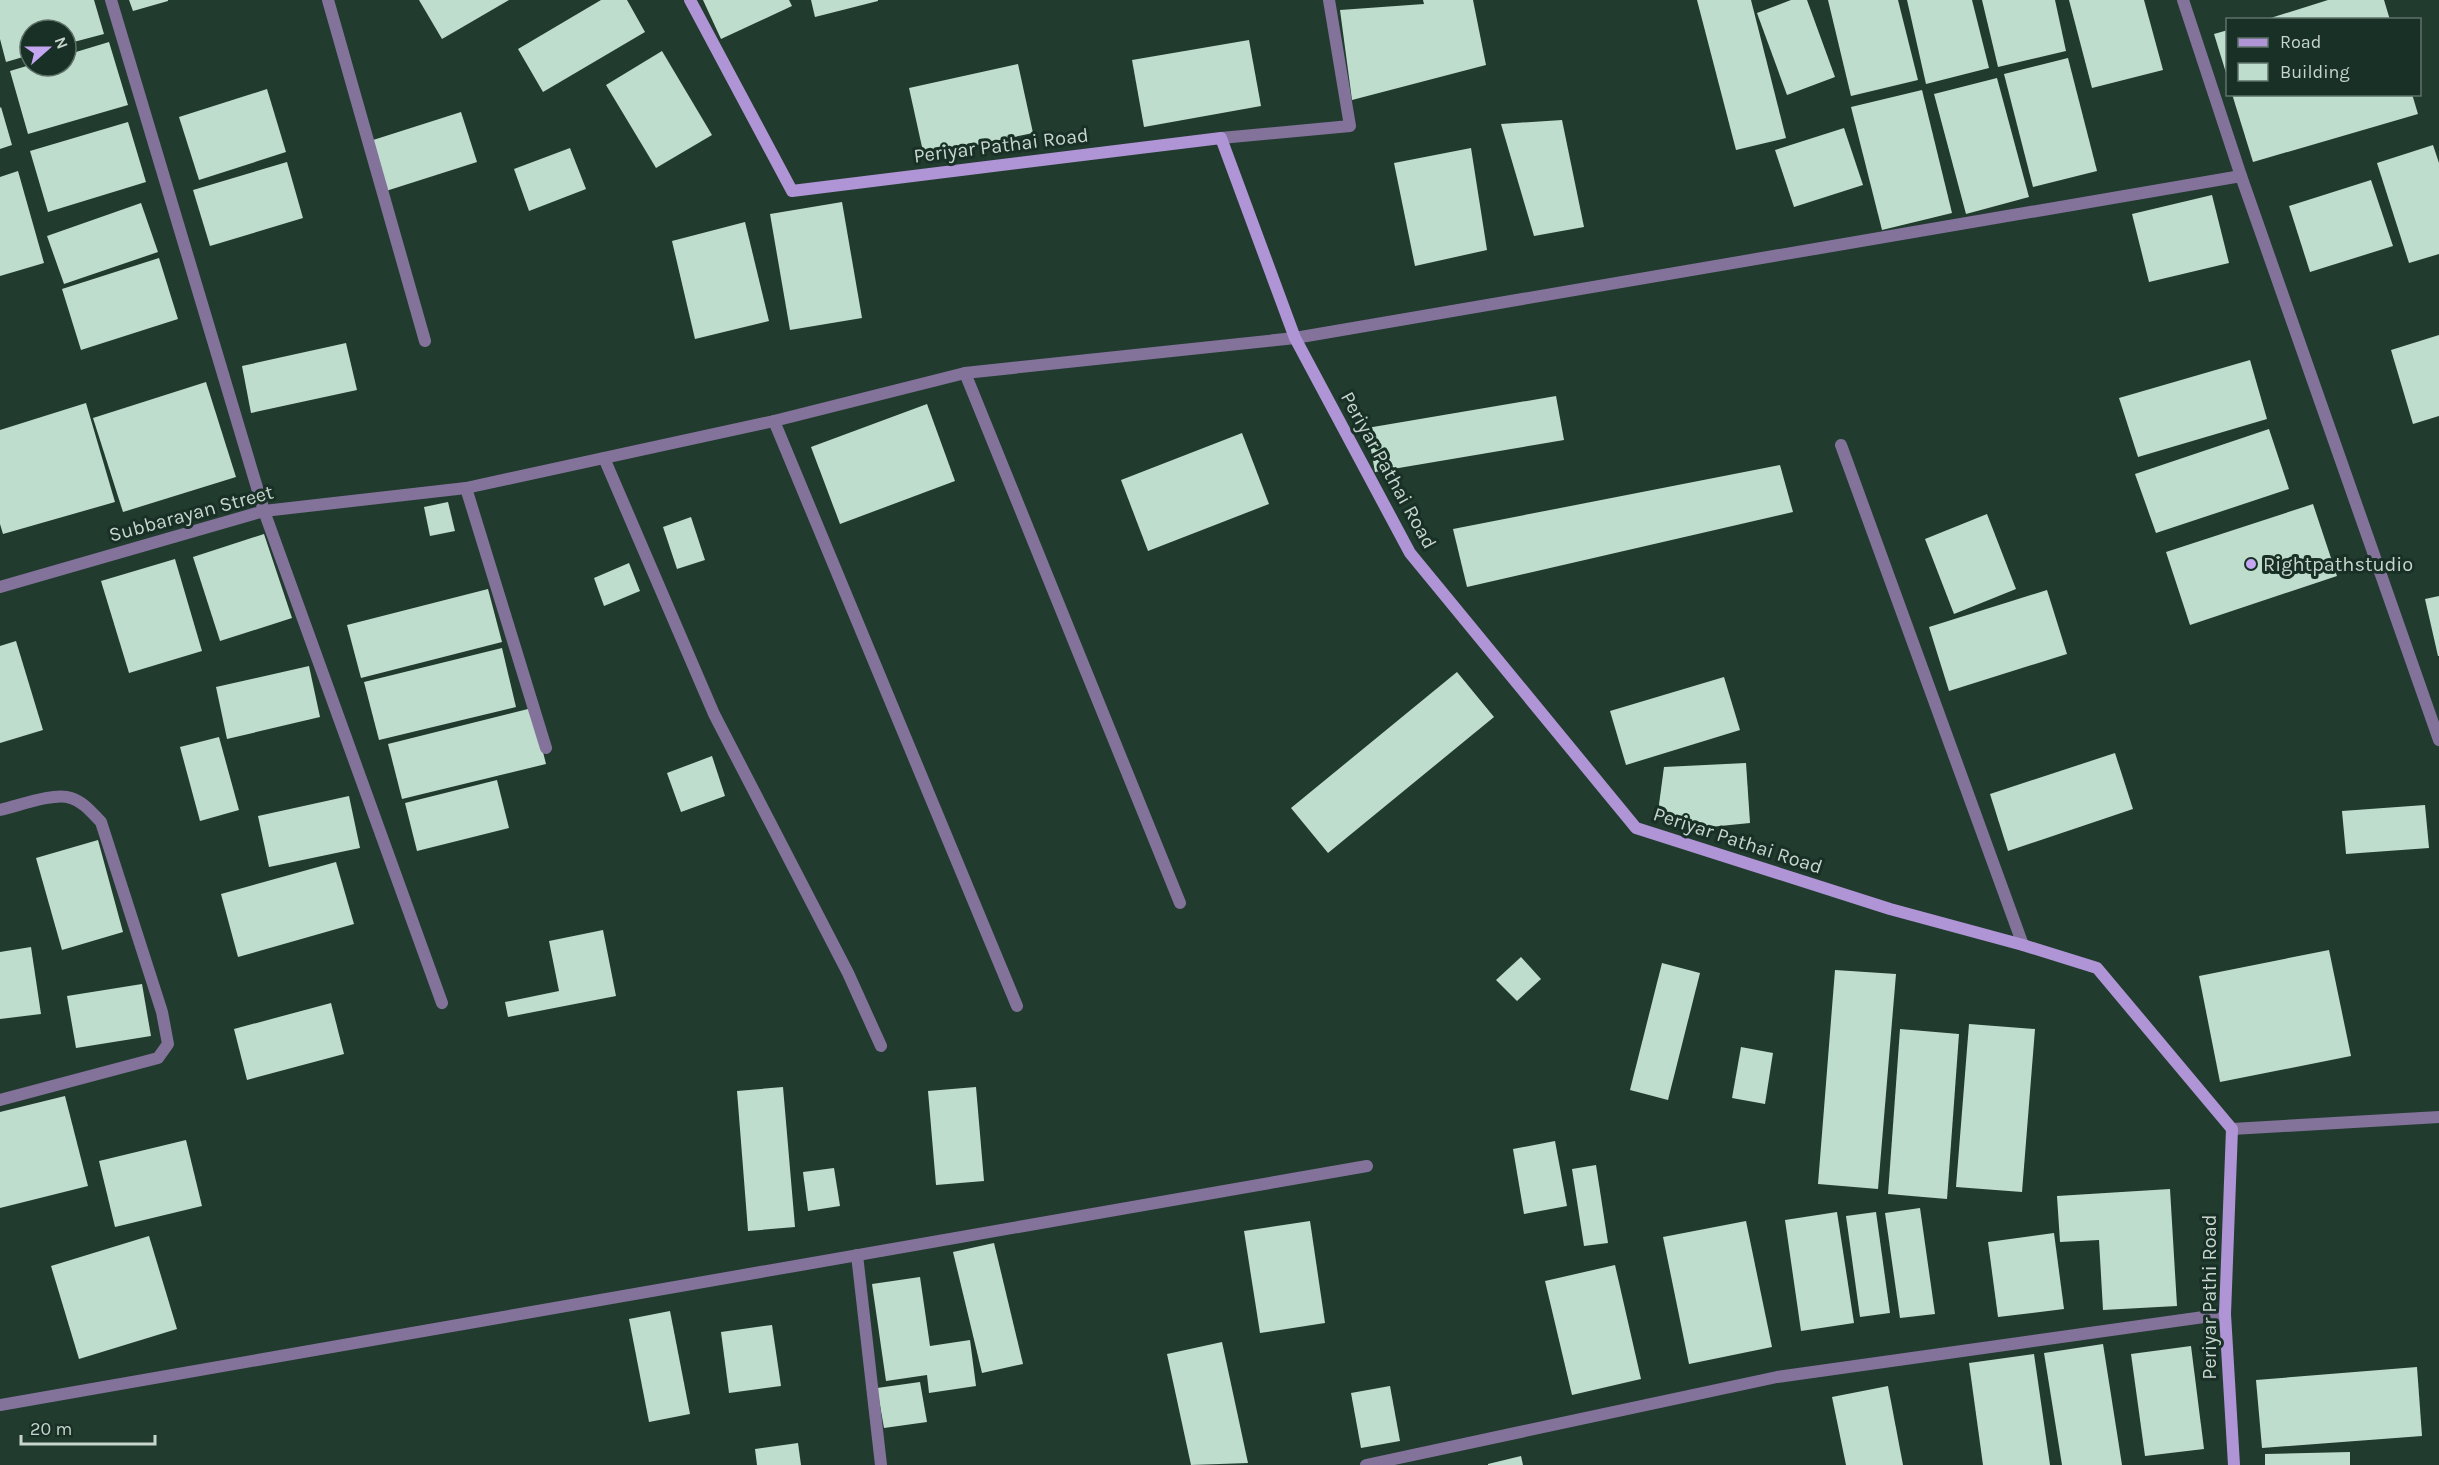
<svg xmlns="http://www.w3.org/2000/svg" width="2439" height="1465" font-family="Karla,sans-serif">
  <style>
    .building { fill: #bfddcd }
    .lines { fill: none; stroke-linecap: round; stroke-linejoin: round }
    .street { stroke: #83739b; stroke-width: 12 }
    .secondary { stroke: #af95d5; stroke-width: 12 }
    .poi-dot { fill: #c5a6f1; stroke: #183025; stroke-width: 2 }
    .labels { text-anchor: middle; stroke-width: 6; stroke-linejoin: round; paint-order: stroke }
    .street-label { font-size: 20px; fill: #c7d5ce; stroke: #183025 }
    .poi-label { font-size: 20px; fill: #c7d5ce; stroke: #183025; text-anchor: start }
  </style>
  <rect width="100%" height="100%" fill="#223b2f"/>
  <!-- building -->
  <g class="building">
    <polygon points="0,0 94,0 104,34 66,44 66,30 30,30 30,55 6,62 0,39"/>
    <polygon points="129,0 168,0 168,1 133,11"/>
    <polygon points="419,0 509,0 442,39"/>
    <polygon points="601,0 627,0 645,32 543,92 518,49"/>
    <polygon points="703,0 789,0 792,6 721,39"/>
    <polygon points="811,0 878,0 878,1 815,17"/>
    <polygon points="1423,0 1473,0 1486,65 1352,100 1340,10 1424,4"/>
    <polygon points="1697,0 1751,0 1786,138 1736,150"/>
    <polygon points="1791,0 1807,0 1835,77 1787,95 1757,13"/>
    <polygon points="1828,0 1898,0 1918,80 1851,96"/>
    <polygon points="1907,0 1972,0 1989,68 1926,84"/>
    <polygon points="1982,0 2055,0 2066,51 1998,67"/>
    <polygon points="2069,0 2144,0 2163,70 2092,88"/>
    <polygon points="2328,0 2384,0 2390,20 2264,20"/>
    <polygon points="2228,30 2228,76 2227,76 2214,34"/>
    <polygon points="1249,40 1261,106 1144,127 1132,60"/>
    <polygon points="109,42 128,105 28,134 10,71 30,65 66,66 66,55"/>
    <polygon points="662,51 712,135 656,168 606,85"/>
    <polygon points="2068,58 2097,171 2033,187 2004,74"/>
    <polygon points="1018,64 1033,133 924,156 909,88"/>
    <polygon points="1997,78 2029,197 1966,214 1934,94"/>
    <polygon points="267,89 286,152 199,180 179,117"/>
    <polygon points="1922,90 1952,213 1882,230 1851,107"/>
    <polygon points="2232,94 2412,94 2418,114 2253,162"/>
    <polygon points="1,107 12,145 0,149 0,108"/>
    <polygon points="461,112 477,162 386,191 370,141"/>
    <polygon points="1562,120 1584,227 1534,236 1501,124"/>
    <polygon points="128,122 146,182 48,212 30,151"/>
    <polygon points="1844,128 1863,185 1794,207 1775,150"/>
    <polygon points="2433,145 2439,163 2439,254 2409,263 2377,163"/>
    <polygon points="570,148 586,189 529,211 514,169"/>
    <polygon points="1471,148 1487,250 1415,266 1394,163"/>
    <polygon points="287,162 303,218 210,246 193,190"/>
    <polygon points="18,171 44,263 0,276 0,177"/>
    <polygon points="2371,180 2393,246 2310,272 2289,206"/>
    <polygon points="2212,195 2229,263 2149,282 2132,214"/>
    <polygon points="842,202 862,318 790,330 770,214"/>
    <polygon points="141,203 158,252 64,284 47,236"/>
    <polygon points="745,222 769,321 695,339 672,241"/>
    <polygon points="159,258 178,319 81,350 62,289"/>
    <polygon points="2439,335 2439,416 2413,424 2391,350"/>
    <polygon points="346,343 357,390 251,413 242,366"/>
    <polygon points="2250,360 2267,419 2138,457 2119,398"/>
    <polygon points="206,382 236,477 123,512 93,418"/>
    <polygon points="1556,396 1564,440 1375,472 1367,428"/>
    <polygon points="86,403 115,502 3,534 0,524 0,430"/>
    <polygon points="927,404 955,481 840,524 811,447"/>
    <polygon points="2269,429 2289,489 2156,533 2135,474"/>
    <polygon points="1242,433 1269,504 1148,551 1121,480"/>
    <polygon points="1780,465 1793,512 1467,587 1453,529"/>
    <polygon points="448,502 455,531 430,536 424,507"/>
    <polygon points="2313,504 2337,576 2190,625 2166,552"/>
    <polygon points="1987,514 2016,589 1954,614 1925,539"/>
    <polygon points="691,517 705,560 677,569 663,527"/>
    <polygon points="264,534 292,618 220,641 193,557"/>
    <polygon points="175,559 202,651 129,673 101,581"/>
    <polygon points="629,563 640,591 604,606 594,578"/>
    <polygon points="488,589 502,642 361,678 347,625"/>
    <polygon points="2047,590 2067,654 1949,691 1929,627"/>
    <polygon points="2439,596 2439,656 2438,656 2425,599"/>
    <polygon points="16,641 43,730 0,743 0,646"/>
    <polygon points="502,648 516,707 379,740 364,682"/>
    <polygon points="309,666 320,717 227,739 216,687"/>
    <polygon points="1457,672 1494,717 1328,853 1291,808"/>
    <polygon points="1724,677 1740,730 1626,765 1610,711"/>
    <polygon points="532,708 546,764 402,799 388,744"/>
    <polygon points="219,737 239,810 200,821 180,747"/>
    <polygon points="2115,753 2133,809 2008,851 1990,794"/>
    <polygon points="712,756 725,796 681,812 667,773"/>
    <polygon points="1746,763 1750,823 1690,829 1658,812 1664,767"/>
    <polygon points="497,780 509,828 417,851 405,803"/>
    <polygon points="349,796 360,848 269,867 258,816"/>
    <polygon points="2425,805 2429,848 2346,854 2342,811"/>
    <polygon points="98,840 123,932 62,950 36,858"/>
    <polygon points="336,862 354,924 238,957 221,894"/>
    <polygon points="603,930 616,996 508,1017 505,1002 559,991 549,941"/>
    <polygon points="31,947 41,1014 0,1019 0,952"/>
    <polygon points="2329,950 2351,1056 2220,1082 2199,976"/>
    <polygon points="1521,957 1541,979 1517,1001 1496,980"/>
    <polygon points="1662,963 1700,973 1668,1100 1630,1090"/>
    <polygon points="1835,970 1896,974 1878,1189 1818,1184"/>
    <polygon points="142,984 151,1036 76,1048 67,996"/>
    <polygon points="331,1003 344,1054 247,1080 234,1029"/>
    <polygon points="1969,1024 2035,1029 2022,1192 1956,1187"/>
    <polygon points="1900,1029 1959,1034 1947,1199 1888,1194"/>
    <polygon points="1741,1047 1773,1053 1765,1104 1732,1098"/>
    <polygon points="783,1087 795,1227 748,1231 737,1091"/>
    <polygon points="976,1087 984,1181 936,1185 928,1091"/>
    <polygon points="65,1096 88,1186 0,1208 0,1112"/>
    <polygon points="186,1140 202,1206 115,1227 99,1161"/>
    <polygon points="1555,1141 1567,1206 1524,1214 1513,1149"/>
    <polygon points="1596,1165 1608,1243 1584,1246 1572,1169"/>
    <polygon points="834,1168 840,1206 808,1211 803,1172"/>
    <polygon points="2170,1189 2177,1306 2103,1310 2099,1240 2060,1242 2057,1196"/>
    <polygon points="1920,1208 1935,1314 1900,1318 1885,1213"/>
    <polygon points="1837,1212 1854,1323 1801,1331 1785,1220"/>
    <polygon points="1876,1212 1890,1313 1860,1317 1846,1216"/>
    <polygon points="1310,1221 1325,1323 1260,1333 1244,1231"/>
    <polygon points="1746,1221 1772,1347 1689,1364 1663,1237"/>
    <polygon points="2054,1233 2064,1309 1998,1317 1988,1242"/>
    <polygon points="149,1236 177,1329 79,1359 51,1266"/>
    <polygon points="994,1243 1023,1364 982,1373 953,1252"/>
    <polygon points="1615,1265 1641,1379 1572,1395 1545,1281"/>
    <polygon points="920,1277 930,1346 970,1340 976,1386 929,1393 927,1375 886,1381 872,1284"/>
    <polygon points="670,1311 690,1414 649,1422 629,1319"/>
    <polygon points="772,1325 781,1386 729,1393 721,1332"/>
    <polygon points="1222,1342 1248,1463 1191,1465 1167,1354"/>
    <polygon points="2103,1344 2122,1465 2062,1465 2044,1353"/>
    <polygon points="2191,1346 2204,1449 2145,1456 2131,1354"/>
    <polygon points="2034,1354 2050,1465 1983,1465 1969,1363"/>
    <polygon points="2417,1367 2422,1436 2262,1448 2256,1380"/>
    <polygon points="920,1382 927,1422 884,1428 877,1388"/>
    <polygon points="1390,1386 1400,1441 1361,1448 1351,1393"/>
    <polygon points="1888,1386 1903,1465 1846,1465 1832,1397"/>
    <polygon points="798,1443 801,1465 757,1465 755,1449"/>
    <polygon points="2350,1452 2350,1465 2265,1465 2265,1454"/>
    <polygon points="1521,1456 1523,1465 1488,1465 1488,1464"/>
  </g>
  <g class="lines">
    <!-- street -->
    <g class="street">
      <polyline points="111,0 264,511 442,1003"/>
      <polyline points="328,0 425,341"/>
      <polyline points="2183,0 2241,176 2439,740"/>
      <polyline points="1221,138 1350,126 1329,0"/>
      <polyline points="965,373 1180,903"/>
      <polyline points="774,421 1017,1006"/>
      <polyline points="1841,445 2023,945"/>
      <polyline points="604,458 714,714 848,973 881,1046"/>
      <polyline points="466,488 546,748"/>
      <polyline points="0,587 264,511 466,488 774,421 965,373 1295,338 2241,176"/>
      <path d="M0 810C18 806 54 792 71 798 84 802 92 813 101 822L162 1012 168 1044 158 1058 0 1100"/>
      <polyline points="2232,1129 2439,1117"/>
      <polyline points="857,1255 881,1465"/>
      <polyline points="0,1405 1367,1166"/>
      <polyline points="1366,1465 1777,1377 2225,1314"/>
    </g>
    <!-- secondary -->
    <polyline class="secondary" points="690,0 792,191 1221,138 1295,338 1410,553 1636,828 1890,909 2023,945 2097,968 2232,1129 2225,1314 2234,1465"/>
  </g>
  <!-- markers -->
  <circle class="poi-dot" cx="2251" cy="564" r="6"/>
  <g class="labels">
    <!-- street labels -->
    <g class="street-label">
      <text transform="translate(1001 145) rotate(-7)" y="7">Periyar Pathai Road</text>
      <text transform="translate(1389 470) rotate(61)" y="7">Periyar Pathai Road</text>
      <text transform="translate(191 513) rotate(-15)" y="7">Subbarayan Street</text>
      <text transform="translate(1738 840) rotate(18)" y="7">Periyar Pathai Road</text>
      <text transform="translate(2209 1297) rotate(-90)" y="7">Periyar Pathi Road</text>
    </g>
    <!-- poi labels -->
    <g class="poi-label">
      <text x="2263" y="571">Rightpathstudio</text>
    </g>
  </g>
  <!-- legend -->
  <rect x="2226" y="18" width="195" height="78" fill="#183025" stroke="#5e7269" stroke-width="1.5"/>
  <rect x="2238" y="38" width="30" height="9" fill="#af95d5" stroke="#5e7269" stroke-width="1.5"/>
  <text x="2280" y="48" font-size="18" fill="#c7d5ce">Road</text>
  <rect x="2238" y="63" width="30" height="18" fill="#bfddcd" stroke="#5e7269" stroke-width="1.5"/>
  <text x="2280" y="78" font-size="18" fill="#c7d5ce">Building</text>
  <!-- north arrow -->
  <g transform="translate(48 48) rotate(69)"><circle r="28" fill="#183025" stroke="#5e7269" stroke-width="1.5"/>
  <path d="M0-4.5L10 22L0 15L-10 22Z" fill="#c5a6f1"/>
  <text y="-9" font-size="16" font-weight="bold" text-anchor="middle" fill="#c7d5ce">N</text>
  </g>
  <!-- scale -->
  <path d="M21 1435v9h134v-9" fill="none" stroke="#c7d5ce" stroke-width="3"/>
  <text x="30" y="1435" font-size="18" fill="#c7d5ce" stroke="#183025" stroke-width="4.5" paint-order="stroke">20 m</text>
</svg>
